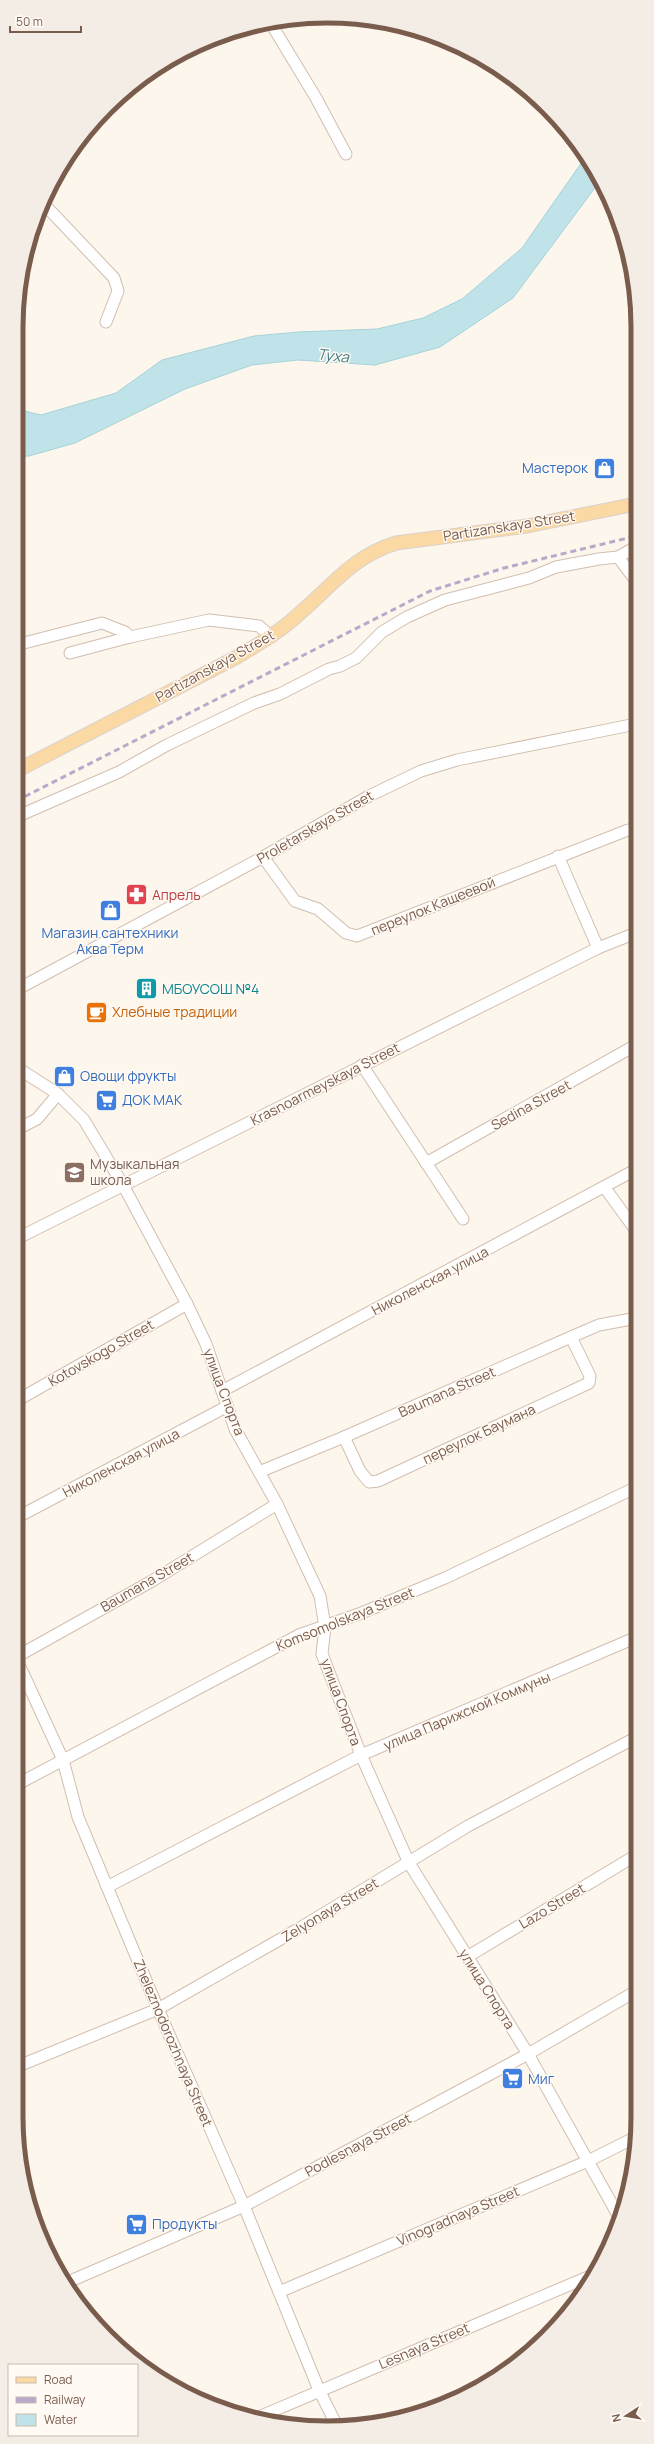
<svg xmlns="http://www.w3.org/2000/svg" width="654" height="2444" font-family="Manrope,sans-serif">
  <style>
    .water { fill: #bfe3e8; stroke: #a5d3da }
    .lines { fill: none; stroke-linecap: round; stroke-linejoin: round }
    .minor-casing { stroke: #d1beb0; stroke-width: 13 }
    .major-casing { stroke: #dad1cd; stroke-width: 15 }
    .minor { stroke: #fff; stroke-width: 11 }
    .major { stroke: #fbd9a5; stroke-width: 13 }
    .rail { stroke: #b9a8c9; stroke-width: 3; stroke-dasharray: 6 4; stroke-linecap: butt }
    .labels { text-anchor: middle; stroke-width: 3; stroke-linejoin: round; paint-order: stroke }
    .shop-label { font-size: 14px; fill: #366cbe; stroke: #fffaf3; text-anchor: start }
    .street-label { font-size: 14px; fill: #7a5c4d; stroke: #fffaf3 }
    .health-label { font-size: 14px; fill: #be3a42; stroke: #fffaf3; text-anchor: start }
    .culture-label { font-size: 14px; fill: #0d838f; stroke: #fffaf3; text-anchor: start }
    .food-label { font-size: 14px; fill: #c56008; stroke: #fffaf3; text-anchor: start }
    .education-label { font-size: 14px; fill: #785e54; stroke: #fffaf3; text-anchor: start }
    .water-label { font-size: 15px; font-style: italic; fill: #437c86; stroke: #fffaf3 }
    .rim { fill: none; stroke: #7a5c4d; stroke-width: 5 }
  </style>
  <rect width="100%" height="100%" fill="#fdf6ec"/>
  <!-- water -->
  <polygon class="water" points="584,159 600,181 513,298 440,347 375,365 298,360 252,365 185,389 75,443 29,456 16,457 16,409 41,415 116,393 162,360 254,336 298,332 377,329 423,318 462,299 522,248"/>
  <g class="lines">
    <defs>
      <g id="minor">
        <polyline points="270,22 316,98 346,154"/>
        <polyline points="43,203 114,278 118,291 106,322"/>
        <polyline points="618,557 636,581"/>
        <polyline points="16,645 102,623 125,632 130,637 209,620 259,626 271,637"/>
        <polyline points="70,653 130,637"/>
        <polyline points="16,817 119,772 167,745 254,703 280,694 329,669 340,666 356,658 382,632 407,617 445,600 529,578 556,567 599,559 618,557 636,547"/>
        <polyline points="558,856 598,948"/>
        <polyline points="263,857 295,901 318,909 346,933 357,936 628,830"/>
        <polyline points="16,990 263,857 369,796 421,771 457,760 636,724"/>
        <polyline points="362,1065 463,1219"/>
        <polyline points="16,1067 58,1094 84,1120 123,1185 187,1304 206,1344 235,1429 277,1504 320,1596 325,1627 322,1654 361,1755 409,1863 528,2054 618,2215"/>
        <polyline points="16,1130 37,1119 58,1094"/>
        <polyline points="426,1163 636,1045"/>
        <polyline points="605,1188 637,1232"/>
        <polyline points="16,1239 598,948 636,933"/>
        <polyline points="222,1391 637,1169"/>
        <polyline points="16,1401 187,1304"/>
        <polyline points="344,1437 360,1471 369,1482 378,1481 589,1383 590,1376 571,1337"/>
        <polyline points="259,1472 344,1437 571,1337 599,1325 637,1318"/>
        <polyline points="16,1518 226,1407"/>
        <polyline points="16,1657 152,1581 277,1504"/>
        <polyline points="16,1658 63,1760 78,1817 158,2009 244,2206 319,2390 337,2426"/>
        <polyline points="16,1785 299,1635 359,1614 445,1578 637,1487"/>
        <polyline points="107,1887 361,1755 637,1637"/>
        <polyline points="467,1957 638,1854"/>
        <polyline points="16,2067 158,2009 300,1928 468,1826 637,1737"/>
        <polyline points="68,2282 244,2206 528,2054 638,1990"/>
        <polyline points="279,2292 588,2161 636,2137"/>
        <polyline points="254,2419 595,2274"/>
      </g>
      <path id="major" d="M16 771 237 657C259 644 281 631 300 613 334 584 352 557 396 543L527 526 636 504"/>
    </defs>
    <!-- minor casing -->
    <use href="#minor" class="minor-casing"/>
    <!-- major casing -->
    <use href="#major" class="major-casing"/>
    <!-- minor -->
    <use href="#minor" class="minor"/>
    <!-- major -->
    <use href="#major" class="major"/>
    <!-- rail -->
    <polyline class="rail" points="16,801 430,591 504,568 636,536"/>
  </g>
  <!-- icons -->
  <defs>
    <symbol id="shop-square" viewBox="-11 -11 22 22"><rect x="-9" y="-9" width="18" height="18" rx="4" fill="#3f7fe0" stroke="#fffaf3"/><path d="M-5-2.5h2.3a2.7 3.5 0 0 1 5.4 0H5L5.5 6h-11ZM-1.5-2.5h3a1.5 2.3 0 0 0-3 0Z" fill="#fff"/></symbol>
    <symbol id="pharmacy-square" viewBox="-11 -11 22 22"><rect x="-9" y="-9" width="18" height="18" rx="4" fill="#e0444e" stroke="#fffaf3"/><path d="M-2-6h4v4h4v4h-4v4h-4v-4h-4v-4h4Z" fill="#fff"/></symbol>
    <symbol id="building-square" viewBox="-11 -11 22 22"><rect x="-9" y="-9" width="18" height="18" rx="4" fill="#0f9aa8" stroke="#fffaf3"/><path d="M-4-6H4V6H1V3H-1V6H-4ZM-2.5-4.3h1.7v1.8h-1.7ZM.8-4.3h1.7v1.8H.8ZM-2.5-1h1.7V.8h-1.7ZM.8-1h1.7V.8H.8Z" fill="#fff"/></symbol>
    <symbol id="cafe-square" viewBox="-11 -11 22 22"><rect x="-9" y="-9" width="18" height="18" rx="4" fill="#e8710a" stroke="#fffaf3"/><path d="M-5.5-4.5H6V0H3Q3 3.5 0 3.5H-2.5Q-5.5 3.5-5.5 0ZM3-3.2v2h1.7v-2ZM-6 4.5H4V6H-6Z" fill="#fff"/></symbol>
    <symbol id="supermarket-square" viewBox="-11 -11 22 22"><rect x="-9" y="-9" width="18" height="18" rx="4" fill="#3f7fe0" stroke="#fffaf3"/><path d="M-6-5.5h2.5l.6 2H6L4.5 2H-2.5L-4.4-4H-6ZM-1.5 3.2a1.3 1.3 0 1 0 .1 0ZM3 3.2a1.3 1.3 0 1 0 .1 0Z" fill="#fff"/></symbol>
    <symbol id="school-square" viewBox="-11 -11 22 22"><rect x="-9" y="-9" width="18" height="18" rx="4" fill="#8d6e63" stroke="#fffaf3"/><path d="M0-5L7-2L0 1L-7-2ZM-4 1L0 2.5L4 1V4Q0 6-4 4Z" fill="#fff"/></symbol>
  </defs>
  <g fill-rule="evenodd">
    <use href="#shop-square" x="592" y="456" width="25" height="25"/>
    <use href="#pharmacy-square" x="124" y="882" width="25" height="25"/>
    <use href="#shop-square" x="98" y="898" width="25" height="25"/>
    <use href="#building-square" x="134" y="976" width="25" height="25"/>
    <use href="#cafe-square" x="84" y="1000" width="25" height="25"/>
    <use href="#shop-square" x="52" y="1064" width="25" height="25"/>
    <use href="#supermarket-square" x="94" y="1088" width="25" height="25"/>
    <use href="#school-square" x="62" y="1160" width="25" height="25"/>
    <use href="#supermarket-square" x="500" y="2066" width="25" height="25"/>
    <use href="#supermarket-square" x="124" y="2212" width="25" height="25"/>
  </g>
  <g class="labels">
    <!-- shop labels -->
    <g class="shop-label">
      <text x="588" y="473" text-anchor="end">Мастерок</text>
      <text x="110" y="938" text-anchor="middle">Магазин сантехники<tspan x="110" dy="16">Аква Терм</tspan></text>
      <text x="80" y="1081">Овощи фрукты</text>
      <text x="122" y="1105">ДОК МАК</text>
      <text x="528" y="2084">Миг</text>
      <text x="152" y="2229">Продукты</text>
    </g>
    <!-- street labels -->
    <g class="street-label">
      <text transform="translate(509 526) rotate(-9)" y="5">Partizanskaya Street</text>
      <text transform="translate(215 666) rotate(-29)" y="5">Partizanskaya Street</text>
      <text transform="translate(315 827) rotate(-30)" y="5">Proletarskaya Street</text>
      <text transform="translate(433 906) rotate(-22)" y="5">переулок Кащеевой</text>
      <text transform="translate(325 1084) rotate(-27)" y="5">Krasnoarmeyskaya Street</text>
      <text transform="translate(531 1105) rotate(-29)" y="5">Sedina Street</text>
      <text transform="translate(430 1281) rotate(-28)" y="5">Николенская улица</text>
      <text transform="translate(101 1353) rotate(-30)" y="5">Kotovskogo Street</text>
      <text transform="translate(224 1392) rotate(69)" y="5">улица Спорта</text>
      <text transform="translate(447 1392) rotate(-24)" y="5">Baumana Street</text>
      <text transform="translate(479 1434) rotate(-25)" y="5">переулок Баумана</text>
      <text transform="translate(121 1463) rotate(-28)" y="5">Николенская улица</text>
      <text transform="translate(147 1582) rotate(-30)" y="5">Baumana Street</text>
      <text transform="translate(345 1619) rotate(-22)" y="5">Komsomolskaya Street</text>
      <text transform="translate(341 1702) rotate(70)" y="5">улица Спорта</text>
      <text transform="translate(467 1711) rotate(-23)" y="5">улица Парижской Коммуны</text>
      <text transform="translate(552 1906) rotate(-31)" y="5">Lazo Street</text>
      <text transform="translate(330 1910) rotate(-31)" y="5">Zelyonaya Street</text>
      <text transform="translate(487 1989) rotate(58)" y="5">улица Спорта</text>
      <text transform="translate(173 2043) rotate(67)" y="5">Zheleznodorozhnaya Street</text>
      <text transform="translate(358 2145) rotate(-28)" y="5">Podlesnaya Street</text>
      <text transform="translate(458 2216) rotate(-23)" y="5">Vinogradnaya Street</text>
      <text transform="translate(424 2346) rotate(-23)" y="5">Lesnaya Street</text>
    </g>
    <!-- health labels -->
    <g class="health-label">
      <text x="152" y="900">Апрель</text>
    </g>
    <!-- culture labels -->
    <g class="culture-label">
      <text x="162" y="994">МБОУСОШ №4</text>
    </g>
    <!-- food labels -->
    <g class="food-label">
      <text x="112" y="1017">Хлебные традиции</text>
    </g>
    <!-- education labels -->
    <g class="education-label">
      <text x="90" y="1169">Музыкальная<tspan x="90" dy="16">школа</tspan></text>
    </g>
    <!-- water labels -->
    <g class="water-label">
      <text transform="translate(333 356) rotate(6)" y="5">Туха</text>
    </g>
  </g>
  <!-- crop -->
  <path d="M0 0H654V2444H0ZM327 23H327A304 304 0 0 1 631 327V2117A304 304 0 0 1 327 2421H327A304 304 0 0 1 23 2117V327A304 304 0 0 1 327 23Z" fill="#f4ede6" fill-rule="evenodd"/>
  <path class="rim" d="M327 23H327A304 304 0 0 1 631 327V2117A304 304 0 0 1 327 2421H327A304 304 0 0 1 23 2117V327A304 304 0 0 1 327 23Z"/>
  <!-- legend -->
  <rect x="8" y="2364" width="130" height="72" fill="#fffaf3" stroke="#cabbb1"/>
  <rect x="16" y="2377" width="20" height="6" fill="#fbd9a5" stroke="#cabbb1"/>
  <text x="44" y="2384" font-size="12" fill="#7a5c4d">Road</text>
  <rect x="16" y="2397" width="20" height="6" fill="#b9a8c9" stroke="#cabbb1"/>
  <text x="44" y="2404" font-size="12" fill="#7a5c4d">Railway</text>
  <rect x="16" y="2414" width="20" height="12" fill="#bfe3e8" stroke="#cabbb1"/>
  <text x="44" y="2424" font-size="12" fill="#7a5c4d">Water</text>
  <!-- north arrow -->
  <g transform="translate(626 2416) rotate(258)" stroke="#fffaf3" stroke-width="3" paint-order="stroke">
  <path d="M0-3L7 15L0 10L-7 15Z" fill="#7a5c4d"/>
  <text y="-6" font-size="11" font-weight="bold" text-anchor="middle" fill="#7a5c4d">N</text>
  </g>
  <!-- scale -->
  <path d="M10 26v6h71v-6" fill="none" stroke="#7a5c4d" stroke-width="2"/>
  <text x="16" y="26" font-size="12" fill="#7a5c4d" stroke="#fffaf3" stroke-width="3" paint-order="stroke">50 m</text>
</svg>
